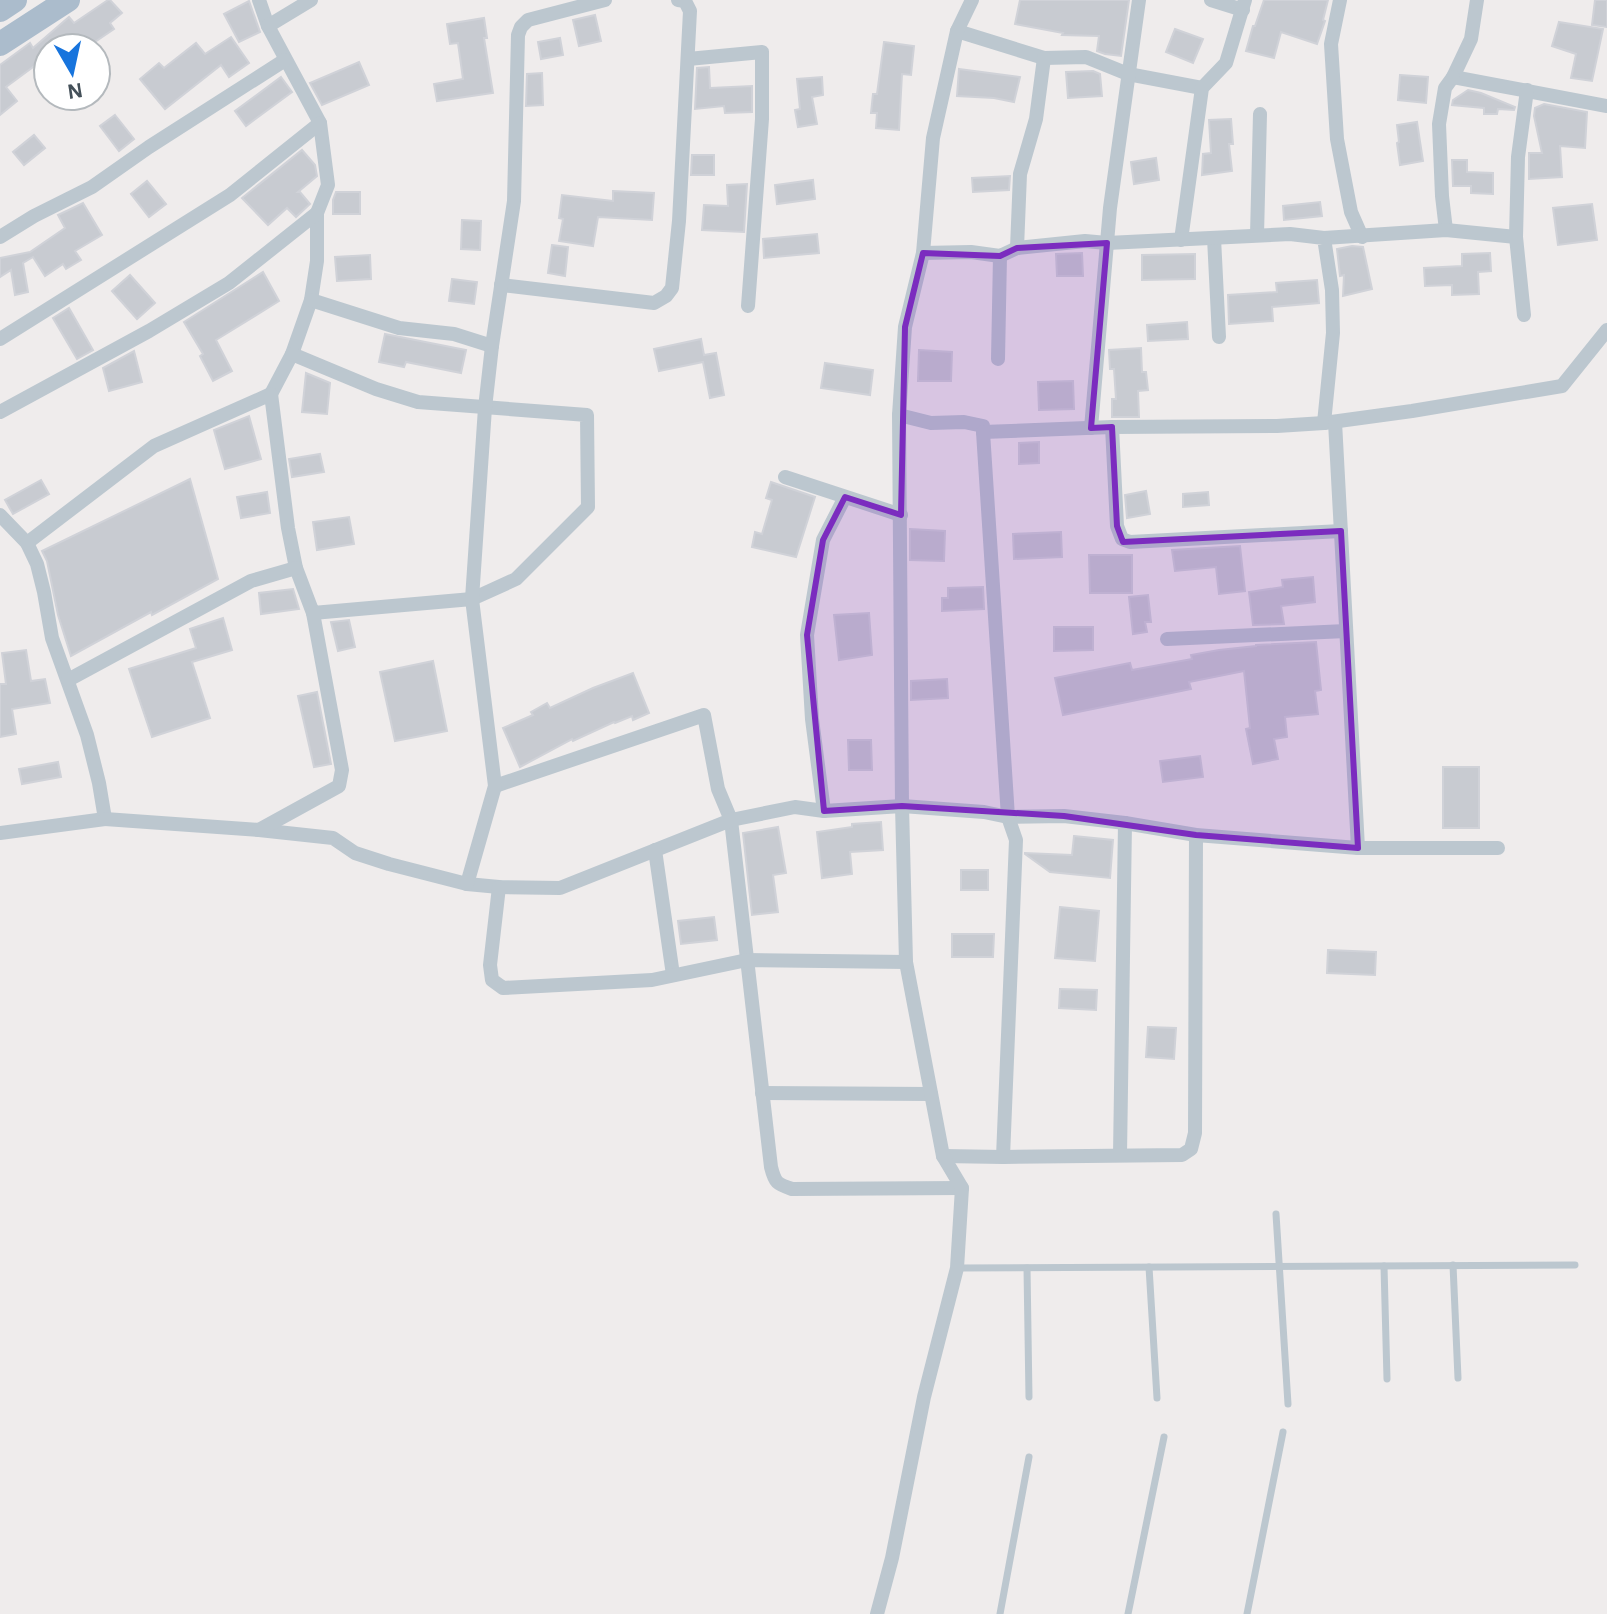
<svg xmlns="http://www.w3.org/2000/svg" width="1607" height="1614" font-family="'Alegreya Sans',sans-serif">
  <style>
    .building { fill: #c8cbd1; stroke: #d0d2d8; stroke-width: 2 }
    .lines { fill: none; stroke-linecap: round; stroke-linejoin: round }
    .lane { stroke: #bcc7cf; stroke-width: 7 }
    .street { stroke: #bcc7cf; stroke-width: 14 }
    .primary { stroke: #abbccc; stroke-width: 24 }
    .marked { fill: #7b2cbf; fill-opacity: 0.2; stroke: #7b2cbf; stroke-width: 6; stroke-linejoin: round }
  </style>
  <rect width="100%" height="100%" fill="#efecec"/>
  <!-- building -->
  <g class="building">
    <polygon points="108,0 110,0 122,13 110,23 114,29 86,48 48,48 48,56 6,87 17,101 0,115 0,65 30,43 33,48 69,17 74,23"/>
    <polygon points="1020,0 1129,0 1121,56 1105,54 1097,51 1099,36 1062,35 1063,33 1015,24"/>
    <polygon points="1264,0 1328,0 1323,20 1325,21 1317,44 1281,32 1274,58 1246,51 1253,26 1255,26"/>
    <polygon points="1595,0 1607,0 1607,27 1592,25"/>
    <polygon points="249,1 260,32 239,42 224,14"/>
    <polygon points="595,15 601,41 579,46 573,20"/>
    <polygon points="484,18 487,38 484,38 493,93 437,101 434,84 463,79 458,43 450,44 447,24"/>
    <polygon points="1559,22 1603,29 1592,81 1571,78 1576,54 1552,46"/>
    <polygon points="1175,29 1203,39 1193,63 1166,52"/>
    <polygon points="231,37 249,63 229,77 221,65 165,109 140,79 159,63 164,68 196,43 205,54"/>
    <polygon points="560,38 563,55 541,59 538,42"/>
    <polygon points="884,42 914,46 911,75 902,74 899,130 876,128 877,113 871,113 873,94 877,94"/>
    <polygon points="359,62 369,85 322,105 310,83"/>
    <polygon points="709,67 710,88 752,86 752,112 725,113 724,106 695,109 697,68"/>
    <polygon points="959,69 1020,77 1014,102 994,98 957,96"/>
    <polygon points="1093,71 1100,74 1102,96 1068,98 1066,72"/>
    <polygon points="542,73 543,105 526,106 527,74"/>
    <polygon points="1400,75 1428,77 1426,103 1398,100"/>
    <polygon points="281,77 292,92 246,126 235,111"/>
    <polygon points="822,77 823,95 812,97 817,124 798,127 795,110 800,109 797,79"/>
    <polygon points="1468,90 1481,93 1515,107 1514,110 1498,109 1497,114 1484,114 1484,108 1452,105 1453,100"/>
    <polygon points="1544,104 1587,112 1585,148 1560,146 1562,177 1529,179 1529,153 1542,153 1534,116 1535,108"/>
    <polygon points="115,115 134,139 119,151 100,126"/>
    <polygon points="1231,119 1233,144 1229,144 1232,171 1202,175 1203,154 1211,153 1209,120"/>
    <polygon points="1417,122 1423,161 1400,165 1397,143 1399,142 1397,125"/>
    <polygon points="34,135 45,148 24,165 13,152"/>
    <polygon points="302,150 315,165 317,176 298,192 300,192 310,204 296,217 287,208 268,225 242,198"/>
    <polygon points="692,155 714,155 714,175 691,175"/>
    <polygon points="1156,158 1159,180 1134,184 1131,162"/>
    <polygon points="1452,160 1467,160 1467,172 1493,173 1493,194 1471,193 1471,186 1453,186"/>
    <polygon points="1010,176 1009,190 973,192 972,178"/>
    <polygon points="813,180 815,199 777,204 775,185"/>
    <polygon points="147,181 166,204 149,217 131,194"/>
    <polygon points="747,184 744,232 702,230 704,205 728,206 727,185"/>
    <polygon points="613,191 654,193 652,220 598,217 593,246 559,241 563,219 559,218 562,195 613,201"/>
    <polygon points="336,192 360,192 360,214 333,214 333,200"/>
    <polygon points="1320,202 1322,216 1284,220 1283,206"/>
    <polygon points="83,203 102,235 75,251 81,260 66,269 63,264 45,276 33,257 23,263 28,292 15,295 11,270 0,277 0,258 30,252 65,228 58,215"/>
    <polygon points="1592,204 1597,240 1558,245 1553,208"/>
    <polygon points="462,220 481,221 480,250 461,249"/>
    <polygon points="817,234 819,253 764,258 763,239"/>
    <polygon points="552,245 568,247 565,276 548,273"/>
    <polygon points="1352,246 1363,247 1372,289 1343,296 1344,275 1340,276 1337,249"/>
    <polygon points="1082,253 1083,276 1057,276 1056,254"/>
    <polygon points="1490,253 1491,271 1478,272 1479,294 1452,295 1452,285 1425,286 1424,268 1462,266 1462,254"/>
    <polygon points="1195,254 1195,279 1142,280 1142,255"/>
    <polygon points="370,255 371,279 337,281 335,257"/>
    <polygon points="263,272 279,301 216,340 232,371 213,381 200,356 203,354 184,322"/>
    <polygon points="130,275 155,303 137,319 112,291"/>
    <polygon points="452,279 477,282 474,304 449,301"/>
    <polygon points="1317,280 1319,303 1272,307 1273,321 1229,324 1228,295 1277,292 1276,283"/>
    <polygon points="69,308 93,350 77,359 53,318"/>
    <polygon points="1187,322 1188,339 1148,341 1147,325"/>
    <polygon points="385,334 466,350 461,373 406,362 404,367 379,362"/>
    <polygon points="701,339 704,355 716,353 724,395 710,398 703,362 659,371 654,349"/>
    <polygon points="1141,348 1142,372 1146,372 1148,390 1138,391 1139,417 1112,417 1112,399 1116,399 1114,369 1110,369 1109,350"/>
    <polygon points="919,350 952,352 951,381 918,381"/>
    <polygon points="134,351 142,382 109,391 103,368"/>
    <polygon points="825,363 873,370 870,395 821,388"/>
    <polygon points="306,373 330,383 327,414 302,412"/>
    <polygon points="1073,381 1074,409 1039,410 1038,382"/>
    <polygon points="249,416 261,459 225,469 214,430"/>
    <polygon points="1039,442 1039,463 1019,464 1019,443"/>
    <polygon points="320,454 324,472 292,477 289,459"/>
    <polygon points="190,479 218,579 152,615 151,612 71,656 58,615 47,561 42,551"/>
    <polygon points="41,480 49,494 13,514 5,500"/>
    <polygon points="771,482 815,497 796,557 752,547 755,532 762,534 772,500 766,498"/>
    <polygon points="1146,491 1150,514 1127,518 1125,495"/>
    <polygon points="267,492 270,513 241,518 237,497"/>
    <polygon points="1208,492 1209,505 1183,507 1183,494"/>
    <polygon points="349,517 354,544 317,550 313,522"/>
    <polygon points="910,529 945,531 944,561 910,560"/>
    <polygon points="1061,532 1062,557 1014,559 1013,534"/>
    <polygon points="1240,546 1245,591 1219,594 1216,567 1175,571 1172,550"/>
    <polygon points="1089,555 1132,555 1132,593 1090,593"/>
    <polygon points="1313,577 1315,602 1281,606 1284,624 1253,625 1249,592 1283,587 1282,580"/>
    <polygon points="983,587 984,609 942,611 942,598 948,598 948,588"/>
    <polygon points="293,589 299,609 261,614 259,593"/>
    <polygon points="1148,595 1151,622 1145,622 1147,632 1133,634 1129,597"/>
    <polygon points="869,613 872,655 839,660 834,615"/>
    <polygon points="223,618 232,650 192,662 210,718 152,737 129,669 196,648 190,629"/>
    <polygon points="349,620 355,647 338,651 331,622"/>
    <polygon points="1054,627 1093,627 1093,650 1054,651"/>
    <polygon points="1316,642 1321,690 1315,691 1318,714 1285,717 1287,737 1274,739 1278,759 1253,764 1246,729 1250,728 1244,671 1189,682 1191,689 1063,715 1055,678 1130,663 1132,670 1192,659 1191,655 1219,650 1256,646 1256,645"/>
    <polygon points="26,650 31,681 45,679 50,703 12,709 16,734 0,737 0,684 6,684 2,653"/>
    <polygon points="433,661 447,731 395,741 380,672"/>
    <polygon points="633,673 649,713 633,720 632,716 615,723 614,722 573,741 572,739 520,767 503,728 533,715 531,712 547,703 550,708 593,688"/>
    <polygon points="947,679 948,698 911,700 911,681"/>
    <polygon points="317,692 331,764 314,767 298,696"/>
    <polygon points="848,740 871,740 872,770 849,770"/>
    <polygon points="1200,756 1203,777 1163,782 1160,761"/>
    <polygon points="58,762 61,777 22,784 19,769"/>
    <rect x="1443" y="767" width="36" height="61"/>
    <polygon points="881,822 883,850 850,852 852,874 822,878 817,832 852,827 852,824"/>
    <polygon points="778,827 786,873 773,875 778,912 752,915 743,833"/>
    <polygon points="1074,836 1113,840 1110,878 1050,872 1025,854 1025,853 1072,855"/>
    <rect x="961" y="870" width="27" height="20"/>
    <polygon points="1060,907 1099,911 1095,961 1055,958"/>
    <polygon points="714,917 717,940 681,944 678,921"/>
    <polygon points="952,934 994,934 993,957 952,957"/>
    <polygon points="1328,950 1376,952 1375,975 1327,973"/>
    <polygon points="1060,989 1097,990 1096,1010 1059,1008"/>
    <polygon points="1148,1027 1176,1028 1174,1059 1146,1057"/>
  </g>
  <g class="lines">
    <!-- lane -->
    <g class="lane">
      <polyline points="1276,1214 1288,1404"/>
      <polyline points="1453,1265 1458,1378"/>
      <polyline points="1384,1266 1387,1379"/>
      <polyline points="1149,1267 1157,1398"/>
      <polyline points="958,1268 1575,1265"/>
      <polyline points="1027,1268 1029,1397"/>
      <polyline points="1000,1614 1029,1457"/>
      <polyline points="1128,1614 1164,1437"/>
      <polyline points="1247,1614 1283,1432"/>
    </g>
    <!-- street -->
    <g class="street">
      <polyline points="259,0 268,26 320,123 328,185 317,213 317,261 311,300 292,354 271,394"/>
      <polyline points="1211,0 1243,10"/>
      <polyline points="1340,0 1331,44 1337,139 1351,212 1362,237"/>
      <polyline points="1477,0 1471,39 1453,77 1607,106"/>
      <polyline points="268,26 311,0"/>
      <polyline points="957,31 1044,58 1086,57 1128,74 1202,88"/>
      <polyline points="688,59 762,52 762,119 748,306"/>
      <polyline points="1446,230 1442,196 1439,124 1445,88 1453,77"/>
      <polyline points="1257,235 1260,114"/>
      <polyline points="0,237 34,216 92,187 149,147 285,60"/>
      <polyline points="1214,238 1219,337"/>
      <polyline points="1324,238 1446,230 1516,237"/>
      <polyline points="1181,240 1202,88 1226,63 1245,0"/>
      <polyline points="1017,248 1020,174 1036,119 1044,58"/>
      <polyline points="923,253 971,252 1000,256 1017,248 1085,241 1107,243 1290,234 1324,238 1332,290 1333,333 1324,423"/>
      <polyline points="501,285 654,303 666,296 672,288 679,221 690,11 685,1 678,0"/>
      <polyline points="311,300 399,328 454,334 492,346"/>
      <polyline points="1524,315 1516,237 1518,157 1527,90"/>
      <polyline points="0,339 230,195 320,123"/>
      <polyline points="998,359 1000,256"/>
      <polyline points="0,412 149,331 229,283 317,213"/>
      <polyline points="899,415 931,423 964,422 983,426 983,432 1112,427 1277,426 1324,423 1412,411 1562,386 1607,330"/>
      <polyline points="1335,422 1358,848"/>
      <polyline points="1112,427 1117,526 1122,539 1130,542 1341,531"/>
      <polyline points="1091,428 1110,208 1139,0"/>
      <polyline points="983,432 1008,817 1016,840 1003,1157"/>
      <polyline points="785,477 901,515"/>
      <polyline points="0,515 27,543 37,564 44,592 52,638 87,735 99,783 105,819 0,833"/>
      <polyline points="27,543 154,446 271,394 288,528 296,568 313,613 472,599 516,579 588,507 587,415 418,402 376,389 292,354"/>
      <polyline points="1167,639 1346,631"/>
      <polyline points="68,680 251,581 296,568"/>
      <path d="M495 786 704 715 718 789 731 820 771 1167C775 1183 777 1184 792 1189L962 1188"/>
      <polyline points="824,811 812,719 807,635 823,540 845,497"/>
      <polyline points="105,819 259,830 333,838 355,853 389,864 467,884 499,887 560,888 731,820 795,807 824,811 902,806 984,812 1008,817 1064,816 1125,823 1196,835 1358,848 1498,848"/>
      <polyline points="259,830 339,786 342,770 313,613"/>
      <polyline points="655,850 673,975"/>
      <polyline points="467,884 495,786 472,599 485,408 492,346 514,201 518,35 521,27 528,20 605,0"/>
      <polyline points="499,887 490,965 492,980 503,988 652,980 747,960 906,962"/>
      <polyline points="762,1093 931,1094"/>
      <polyline points="1120,1155 1125,823"/>
      <polyline points="943,1156 1003,1157 1182,1155 1191,1149 1195,1133 1196,835"/>
      <polyline points="877,1614 892,1558 924,1397 957,1268 962,1188 943,1156 906,962 902,806 899,415 905,327 923,253 933,138 957,31 972,0"/>
    </g>
    <!-- primary -->
    <g class="primary">
      <polyline points="0,10 15,0"/>
      <polyline points="0,44 68,0"/>
    </g>
  </g>
  <!-- marked area -->
  <path class="marked" d="M1107 243 1091 428 1112 427 1117 526 1123 542 1341 531 1358 848 1196 835 1064 816 902 806 824 811 807 635 823 540 845 497 901 515 905 327 923 253 1000 256 1017 248Z"/>
  <!-- north arrow -->
  <g transform="translate(72 72) rotate(171)"><circle r="38" fill="#ffffff" stroke="#b4b9bd" stroke-width="2"/>
  <path d="M0-6L14 30L0 20L-14 30Z" fill="#1774dd"/>
  <text y="-12" font-size="22" font-weight="bold" text-anchor="middle" fill="#445059">N</text>
  </g>
</svg>
